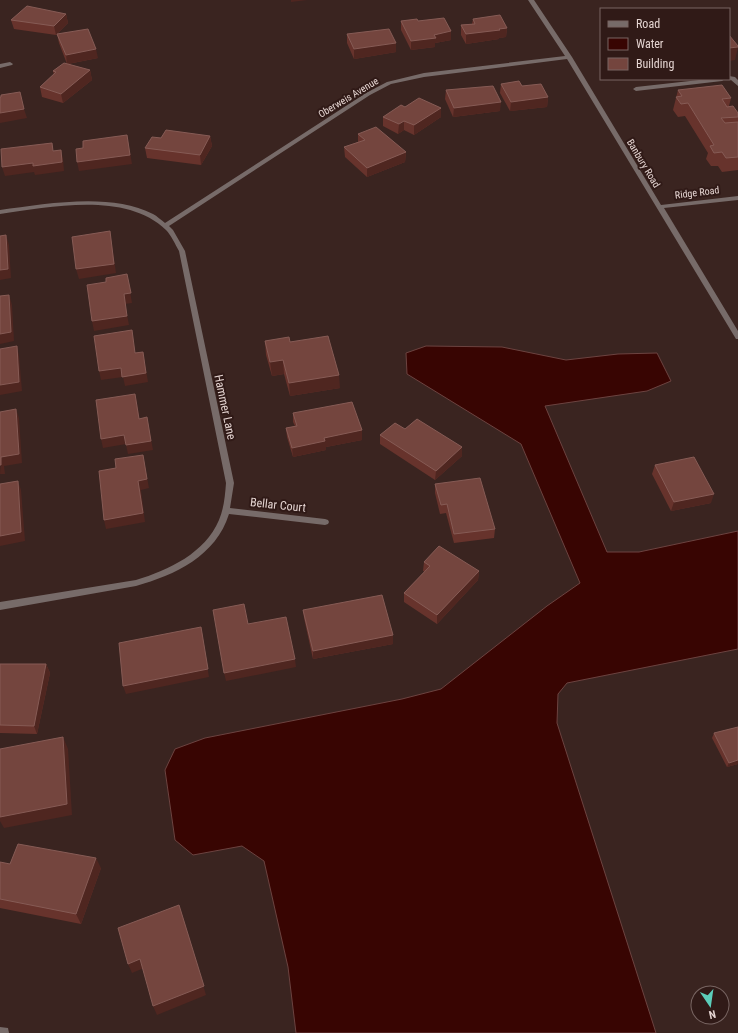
<svg xmlns="http://www.w3.org/2000/svg" width="738" height="1033" font-family="'Roboto Condensed',sans-serif">
  <style>
    .water { fill: #380502; stroke: #6c4340 }
    .lines { fill: none; stroke-linecap: round; stroke-linejoin: round }
    .minor { fill: #776b69; fill-rule: evenodd }
    .wall { fill: #67332c }
    .shaded-wall { fill: #4f2620 }
    .building { fill: #74453e; stroke: #865b55 }
    .labels { text-anchor: middle; stroke-width: 4; stroke-linejoin: round; paint-order: stroke }
    .far-street-label { font-size: 10px; fill: #e5d5d2; stroke: #301a17 }
    .street-label { font-size: 12px; fill: #e5d5d2; stroke: #301a17 }
  </style>
  <rect width="100%" height="100%" fill="#3a2420"/>
  <!-- water -->
  <polygon class="water" points="426,346 502,347 566,360 618,354 657,353 671,381 647,391 545,406 607,552 639,552 738,531 738,649 567,683 558,694 557,723 656,1033 296,1033 288,967 264,861 242,846 193,855 175,840 165,770 175,749 205,738 402,699 441,689 547,606 580,583 521,444 407,374 406,353"/>
  <g class="lines">
    <!-- minor -->
    <g class="minor">
      <path d="M528 0H534L572 57 661 205 738 196V200L664 208 738 331V339H736L567 59 424 77 391 84 370 95 169 226 173 230 185 251 234 483 230 508 325 519 328 520 329 522 328 524 325 525 229 514C216 556 175 575 136 586L0 610V602L136 580C169 570 205 553 219 520 224 508 225 496 226 483L179 251C175 244 171 235 166 230 126 191 50 207 0 214V210C46 204 110 192 153 214 157 216 161 220 165 223L366 93 387 82 424 73 565 56Z"/>
      <polygon points="10,62 13,64 12,65 0,68 0,64"/>
      <polygon points="729,76 735,77 738,80 738,86 731,80 727,79 729,79"/>
      <polygon points="708,79 725,79 722,81 636,91 633,89 636,87"/>
      <polygon points="0,1027 8,1028 9,1033 0,1033"/>
    </g>
  </g>
  <!-- wall -->
  <g class="wall">
    <polygon points="66,14 68,23 56,35 14,29 11,20"/>
    <polygon points="473,19 507,28 506,37 499,38 499,39 466,44 461,35 461,25 472,24"/>
    <polygon points="401,21 418,21 451,40 435,43 435,47 411,50 401,30"/>
    <polygon points="57,34 98,58 68,64 90,70 92,80 63,103 42,97 40,87 54,75 53,71 67,64 59,43"/>
    <polygon points="347,34 396,52 354,59 347,43"/>
    <polygon points="501,84 548,97 547,107 510,111 500,93"/>
    <polygon points="446,90 500,111 453,117 445,99"/>
    <polygon points="678,90 731,98 729,106 738,113 738,170 722,172 718,166 711,166 706,159 708,153 685,116 678,117 673,110"/>
    <polygon points="405,107 441,108 441,117 414,135 404,130 398,134 383,126 383,117"/>
    <polygon points="358,134 406,152 405,162 367,177 345,157 344,147 358,142"/>
    <polygon points="210,136 212,146 201,165 147,158 145,148 161,138"/>
    <polygon points="265,341 290,342 340,388 290,396 284,374 272,376 266,355"/>
    <polygon points="293,413 362,430 362,440 326,447 326,450 293,457 287,437 286,428 295,426 293,422"/>
    <polygon points="405,429 462,456 435,480 380,444 380,435"/>
    <polygon points="655,465 711,503 671,511 652,474"/>
    <polygon points="435,484 495,529 494,538 454,543 446,513 440,514 435,493"/>
    <polygon points="424,562 479,571 478,580 437,624 404,602 404,593 425,572 423,571"/>
    <polygon points="303,610 393,635 393,644 313,659 304,618"/>
    <polygon points="0,664 46,664 50,673 37,734 0,733"/>
    <polygon points="714,733 738,764 727,767 712,738"/>
    <polygon points="0,862 10,864 101,868 81,924 0,908"/>
  </g>
  <!-- shaded-wall -->
  <g class="shaded-wall">
    <polygon points="291,0 307,0 291,2"/>
    <polygon points="66,14 68,23 56,35 54,26"/>
    <polygon points="507,28 506,37 499,38 499,39 466,44 466,34"/>
    <polygon points="451,31 451,40 435,43 435,47 411,50 411,41 434,35"/>
    <polygon points="396,43 396,52 354,59 354,49"/>
    <polygon points="738,47 735,60 729,61 729,48"/>
    <polygon points="96,49 98,58 67,64 66,55"/>
    <polygon points="90,70 92,80 63,103 61,94"/>
    <polygon points="548,97 547,107 510,111 511,102"/>
    <polygon points="501,102 500,111 453,117 454,108"/>
    <polygon points="441,108 441,117 414,135 414,125"/>
    <polygon points="24,109 27,118 0,123 0,113"/>
    <polygon points="404,121 404,130 398,134 399,124"/>
    <polygon points="127,135 132,164 79,171 77,162"/>
    <polygon points="210,136 212,146 201,165 200,155"/>
    <polygon points="61,150 63,159 64,171 35,175 34,172 5,176 2,167"/>
    <polygon points="406,152 405,162 367,177 367,168"/>
    <polygon points="110,231 116,273 79,279 76,269"/>
    <polygon points="6,235 9,245 11,278 0,280 0,270"/>
    <polygon points="127,274 132,303 125,304 129,325 94,331 92,321 124,294"/>
    <polygon points="9,295 12,305 14,341 0,344 0,334"/>
    <polygon points="17,346 19,356 22,391 0,395 0,385"/>
    <polygon points="143,352 148,382 125,386 123,377 101,380 99,371 121,368"/>
    <polygon points="283,360 284,374 272,376 270,362"/>
    <polygon points="339,375 340,388 290,396 289,383"/>
    <polygon points="135,394 137,403 141,428 139,419"/>
    <polygon points="16,409 19,418 22,463 4,466 5,474 0,474 1,457"/>
    <polygon points="147,417 153,450 128,454 126,445"/>
    <polygon points="362,430 362,440 326,447 326,450 293,457 292,448 324,438"/>
    <polygon points="124,435 126,444 103,448 101,439"/>
    <polygon points="462,447 462,456 435,480 436,471"/>
    <polygon points="143,455 149,488 141,490 145,522 106,529 104,520 138,481"/>
    <polygon points="18,481 21,490 25,541 0,546 0,536"/>
    <polygon points="714,494 711,503 671,511 674,502"/>
    <polygon points="479,571 478,580 437,624 437,615"/>
    <polygon points="201,627 209,677 126,694 123,686"/>
    <polygon points="393,635 393,644 313,659 313,651"/>
    <polygon points="295,659 296,667 226,681 224,673"/>
    <polygon points="46,664 50,673 37,734 34,726"/>
    <polygon points="63,737 68,749 72,815 4,828 0,821 0,817"/>
    <polygon points="738,760 738,764 727,767 729,763"/>
    <polygon points="96,858 101,868 81,924 76,914"/>
    <polygon points="182,914 206,995 157,1015 153,1006"/>
    <polygon points="140,959 144,968 132,973 128,964"/>
  </g>
  <!-- building -->
  <g class="building">
    <polygon points="27,6 66,14 54,26 11,20"/>
    <polygon points="500,15 507,28 499,29 500,30 466,34 461,25 475,24 473,19"/>
    <polygon points="444,18 451,31 434,35 436,38 411,41 401,21 417,19 418,21"/>
    <polygon points="88,29 96,49 66,55 57,34"/>
    <polygon points="389,29 396,43 354,49 347,34"/>
    <polygon points="729,35 738,46 738,47 729,48"/>
    <polygon points="64,63 90,70 61,94 40,87 56,72 53,71"/>
    <polygon points="519,81 522,86 541,84 548,97 511,102 501,84"/>
    <polygon points="722,85 731,98 722,99 727,107 733,106 738,113 738,117 721,118 725,123 738,122 738,157 726,158 722,152 714,153 710,146 714,145 688,103 681,104 676,97 682,96 678,90"/>
    <polygon points="493,86 501,102 454,108 446,90"/>
    <polygon points="20,92 24,109 0,113 0,97 1,97 1,95"/>
    <polygon points="419,98 441,108 414,125 404,121 399,124 383,117 401,105 405,107"/>
    <polygon points="376,127 406,152 367,168 344,147 365,140 358,134"/>
    <polygon points="166,130 210,136 200,155 145,148 152,137 161,138"/>
    <polygon points="127,135 130,155 77,162 76,149 83,148 83,141"/>
    <polygon points="52,143 53,151 61,150 62,162 33,166 33,163 2,167 1,149"/>
    <polygon points="110,231 114,264 76,269 72,237"/>
    <polygon points="6,235 8,269 0,270 0,236"/>
    <polygon points="127,274 131,293 124,294 127,316 92,321 87,285 106,282 106,278"/>
    <polygon points="9,295 11,332 0,334 0,296"/>
    <polygon points="132,330 135,353 143,352 146,373 122,377 121,368 99,371 94,336"/>
    <polygon points="328,336 339,375 289,383 283,360 270,362 265,341 289,337 290,342"/>
    <polygon points="17,346 19,382 0,385 0,349"/>
    <polygon points="135,394 139,419 147,417 151,441 126,445 124,435 101,439 96,400"/>
    <polygon points="352,402 362,430 324,438 325,441 292,448 286,428 297,426 293,413"/>
    <polygon points="16,409 19,454 1,457 1,465 0,465 0,412"/>
    <polygon points="417,419 462,447 436,471 380,435 395,423 405,429"/>
    <polygon points="143,455 147,479 138,481 143,513 104,520 99,471 116,468 115,459"/>
    <polygon points="694,457 714,494 674,502 655,465"/>
    <polygon points="480,478 495,529 454,534 447,504 441,505 435,484"/>
    <polygon points="18,481 21,532 0,536 0,484"/>
    <polygon points="439,546 479,571 437,615 404,593 430,566 424,562"/>
    <polygon points="382,595 393,635 313,651 303,610"/>
    <polygon points="244,604 248,624 286,617 295,659 224,673 213,610"/>
    <polygon points="201,627 208,669 123,686 119,643"/>
    <polygon points="0,664 46,664 34,726 0,725"/>
    <polygon points="738,727 738,760 729,763 714,733"/>
    <polygon points="63,737 67,804 0,817 0,749"/>
    <polygon points="18,844 96,858 76,914 0,899 0,862 10,864"/>
    <polygon points="179,905 204,986 153,1006 140,959 128,964 118,928"/>
  </g>
  <g class="labels">
    <!-- far-street labels -->
    <g class="far-street-label">
      <text transform="translate(348 97) rotate(-31)" y="4">Oberweis Avenue</text>
      <text transform="translate(644 163) rotate(59)" y="4">Banbury Road</text>
      <text transform="translate(697 192) rotate(-7)" y="4">Ridge Road</text>
    </g>
    <!-- street labels -->
    <g class="street-label">
      <text transform="translate(225 407) rotate(78)" y="4">Hammer Lane</text>
      <text transform="translate(278 505) rotate(6)" y="4">Bellar Court</text>
    </g>
  </g>
  <!-- legend -->
  <rect x="600" y="8" width="130" height="72" fill="#301a17" stroke="#786562"/>
  <rect x="608" y="21" width="20" height="6" fill="#776b69" stroke="#786562"/>
  <text x="636" y="28" font-size="12" fill="#e5d5d2">Road</text>
  <rect x="608" y="38" width="20" height="12" fill="#380502" stroke="#786562"/>
  <text x="636" y="48" font-size="12" fill="#e5d5d2">Water</text>
  <rect x="608" y="58" width="20" height="12" fill="#74453e" stroke="#786562"/>
  <text x="636" y="68" font-size="12" fill="#e5d5d2">Building</text>
  <!-- north arrow -->
  <g transform="translate(710 1005) rotate(167)"><circle r="19" fill="#301a17" stroke="#786562"/>
  <path d="M0-3L7 15L0 10L-7 15Z" fill="#5cceba"/>
  <text y="-6" font-size="11" font-weight="bold" text-anchor="middle" fill="#e5d5d2">N</text>
  </g>
</svg>
